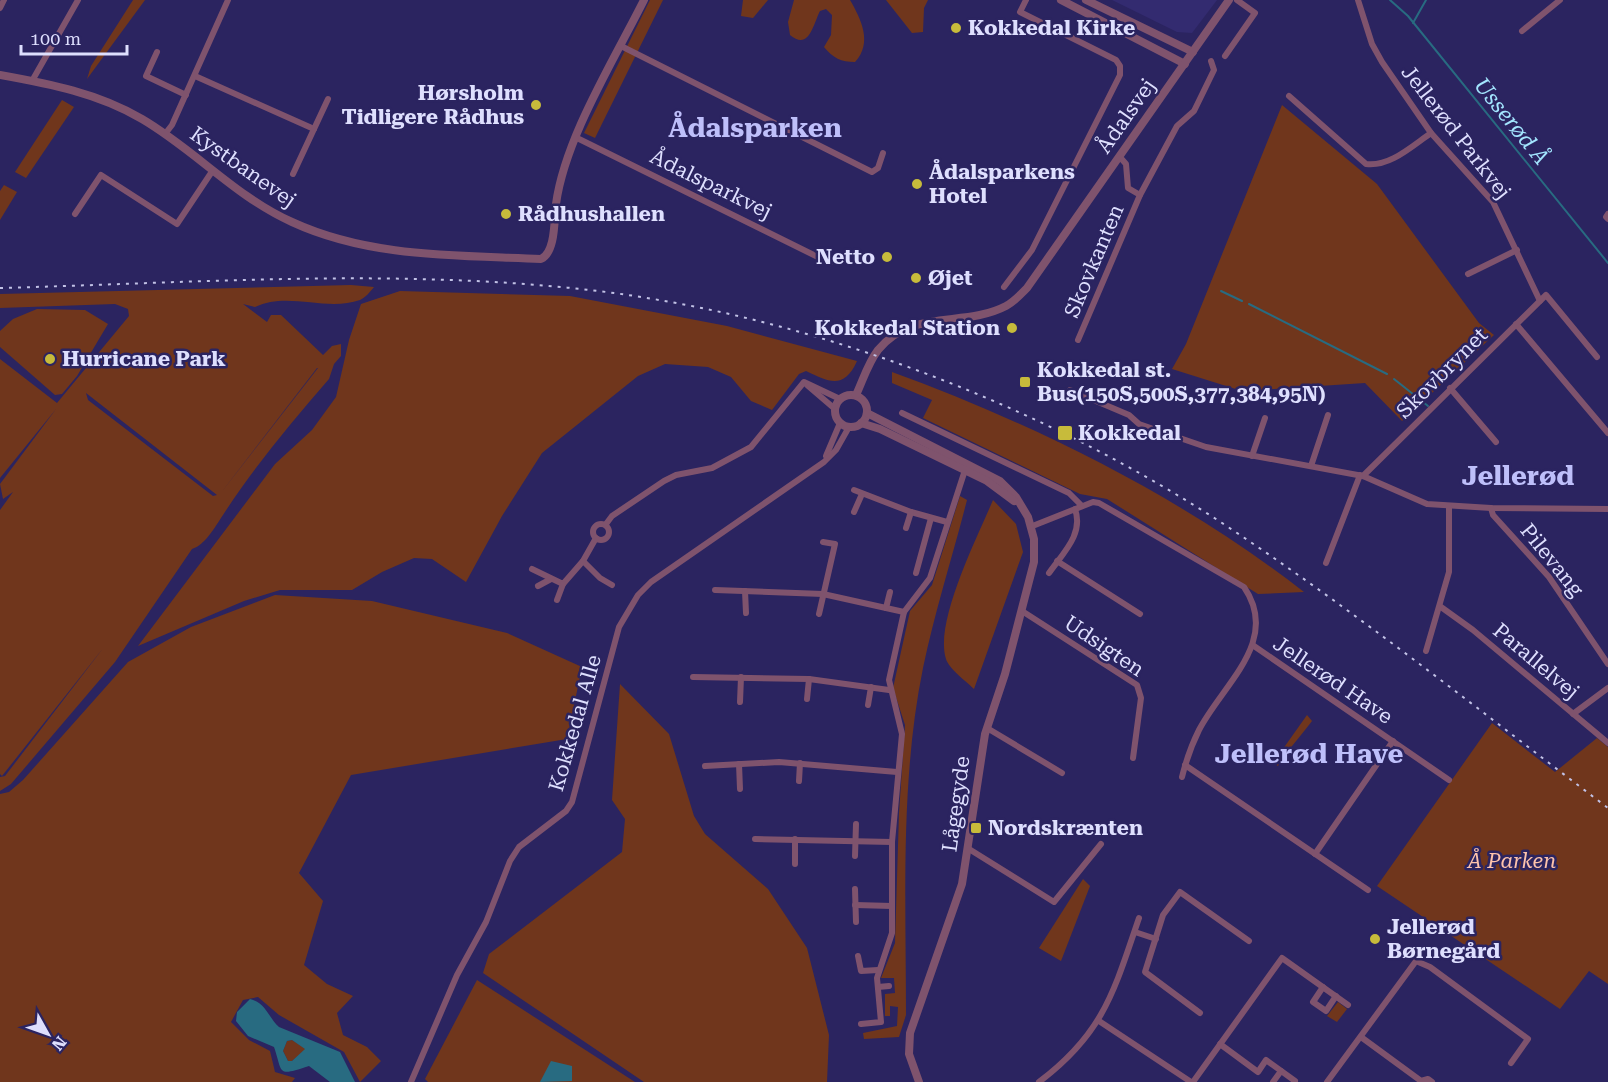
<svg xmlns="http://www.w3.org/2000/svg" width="1608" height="1082" font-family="'Roboto Serif',serif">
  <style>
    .built { fill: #332b70 }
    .green { fill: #70361c; fill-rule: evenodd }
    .water { fill: #286b81; fill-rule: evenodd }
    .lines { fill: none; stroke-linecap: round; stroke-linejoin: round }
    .stream { stroke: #286b81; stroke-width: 2 }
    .minor { stroke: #7f536d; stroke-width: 6 }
    .tertiary { stroke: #7f536d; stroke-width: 8 }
    .rail { stroke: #c2c2e6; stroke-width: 2; stroke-dasharray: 3 6; stroke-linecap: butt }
    .poi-dot { fill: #c7bb3b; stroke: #2b2460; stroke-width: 2 }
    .labels { text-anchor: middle; stroke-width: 5; stroke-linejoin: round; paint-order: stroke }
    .poi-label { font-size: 21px; font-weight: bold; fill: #dedffe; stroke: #2b2460; text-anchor: start }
    .street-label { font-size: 21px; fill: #dedffe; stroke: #2b2460 }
    .park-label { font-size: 21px; font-style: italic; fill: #fdc3ab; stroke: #2b2460 }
    .water-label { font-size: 22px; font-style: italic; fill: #a3e5fe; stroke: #2b2460 }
    .district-label { font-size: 27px; font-weight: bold; fill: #bebffa; stroke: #2b2460 }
  </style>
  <rect width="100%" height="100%" fill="#2b2460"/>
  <!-- built -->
  <polygon class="built" points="1112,0 1217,0 1192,33 1177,32"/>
  <!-- green -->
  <g class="green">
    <polygon points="133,0 145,0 87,79 91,66"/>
    <polygon points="650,0 663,0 595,138 584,133"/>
    <polygon points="743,0 768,0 753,18 741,16"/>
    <path d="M794 0H850C861 19 873 43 855 62 841 62 833 58 824 47L831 35 832 15 826 9 820 11C813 25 809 51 790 35L788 22Z"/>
    <polygon points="886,0 928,0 924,8 923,32 912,33"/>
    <polygon points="62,100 74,107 26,178 15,172"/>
    <polygon points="1282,105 1377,184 1479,323 1494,335 1402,421 1365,383 1242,391 1172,369 1186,344"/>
    <polygon points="4,185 17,192 0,220 0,191"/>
    <path d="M351 285 374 287C370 292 365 298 360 300 326 312 288 291 255 307L243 304 267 322 271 315H281L323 355 332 346 341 344V356L334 364 329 379C291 423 254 467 223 515 215 527 205 545 192 549L115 662 11 784 0 791V777L5 776 104 647 2 776 0 774V510L13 492 3 499 0 484 56 409 0 478V359L57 403 129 316 128 309 115 304 0 308V294ZM317 368H318L220 494ZM86 393 217 495 213 496 88 400Z"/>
    <path d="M400 291 570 296 727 326 857 361C844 390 829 382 806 371L799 374 772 410 751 401 731 377 708 367 665 364 638 376 542 453 502 516 466 582 432 559 414 558 382 572 352 590H280L244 601 138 646 275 464 312 430 336 397 349 340 361 304Z"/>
    <polygon points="37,309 85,310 108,324 77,376 62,394 55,395 0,347 0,331 13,319"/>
    <path d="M892 372C1037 425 1182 497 1304 592L1258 594 1107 499 1080 494 923 418 932 400 892 383Z"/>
    <path d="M960 496 967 500C953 555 935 611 923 668 900 781 906 900 906 1015L899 1037 864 1039 863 1033 897 1026 898 1007 890 1006V1016H885V994L895 993 894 978H881L895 943 899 813 905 725 893 688 910 611 932 585Z"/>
    <path d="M993 500 1016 524 1023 552 974 689C966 681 949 669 946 659 934 622 978 536 993 500Z"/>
    <polygon points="275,595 372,601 507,633 582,667 567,739 351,775 299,873 323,901 304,965 327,984 353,996 337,1013 343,1035 367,1047 381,1061 360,1082 344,1052 279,1015 258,997 243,1000 231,1022 249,1040 270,1051 275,1072 295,1078 292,1082 0,1082 0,794 9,792 23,780 128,662 191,627"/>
    <polygon points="620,684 669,734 694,816 705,834 768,889 807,948 829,1035 827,1082 644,1082 483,973 489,954 622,852 625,819 612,800"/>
    <path d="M1307 715 1312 721C1301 736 1288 749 1278 766L1273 763Z"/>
    <polygon points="1492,723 1555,772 1597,738 1608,747 1608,984 1589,971 1560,1009 1377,886"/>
    <polygon points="1083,879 1090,886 1061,961 1039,948"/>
    <polygon points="477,980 635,1082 428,1082 425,1079"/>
    <polygon points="1338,1002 1347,1009 1337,1022 1327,1016"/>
    <polygon points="292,1040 306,1049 292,1061 288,1061 283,1051 287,1041"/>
  </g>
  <!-- water -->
  <g class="water">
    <path d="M250 999C266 1003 268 1017 279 1027L340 1052 355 1082H330L309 1066C276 1077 283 1073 274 1047L248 1036 236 1021 237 1012ZM292 1040 305 1049 292 1061H288L283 1051 287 1041Z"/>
    <polygon points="551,1061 572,1066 572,1081 540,1082"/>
  </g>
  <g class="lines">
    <!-- stream -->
    <g class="stream">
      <polyline points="1390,0 1408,16 1608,263"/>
      <polyline points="1413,23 1426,0"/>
      <polyline points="1221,291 1242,301"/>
      <polyline points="1249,304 1387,374"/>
      <polyline points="1394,379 1428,406"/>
    </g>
    <!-- minor -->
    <g class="minor">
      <polyline points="1358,0 1372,44 1382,62 1431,133 1493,202 1540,301"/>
      <polyline points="0,8 4,0"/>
      <polyline points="1522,31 1560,0"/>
      <polyline points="621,46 872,172 878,168 883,153"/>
      <polyline points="157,52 146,76 186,95"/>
      <polyline points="1225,56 1255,13 1237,0"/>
      <polyline points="195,76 314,129"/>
      <polyline points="32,81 78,0"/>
      <path d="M1289 96 1366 164C1390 167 1412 146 1431 133"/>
      <polyline points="165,134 172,125 228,0"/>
      <polyline points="575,137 830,263"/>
      <polyline points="1119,156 1126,164 1128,188 1140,195"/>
      <polyline points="293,174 328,99"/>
      <polyline points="75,214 101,175 177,224 213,170"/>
      <polyline points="1608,214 1606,217 1608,219"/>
      <polyline points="1468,274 1517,250"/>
      <polyline points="1004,287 1032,250 1120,75 1120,66 1116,60 1020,12 1026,0"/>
      <polyline points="1516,324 1608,433"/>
      <polyline points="1078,340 1140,195 1177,126 1194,111 1214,70 1211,61"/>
      <polyline points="807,385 835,409"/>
      <polyline points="1450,388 1496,442"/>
      <polyline points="1070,390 1129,415 1139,424 1206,447 1363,476 1427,504 1491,508 1608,509"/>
      <polyline points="902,413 1069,493 1082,506"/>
      <polyline points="826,456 840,423"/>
      <polyline points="1252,456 1265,418"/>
      <polyline points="1311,466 1328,415"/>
      <polyline points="1363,476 1546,295 1597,357"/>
      <polyline points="854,490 911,512 947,522"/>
      <polyline points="1491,508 1493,515 1549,577 1608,664"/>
      <polyline points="854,512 862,494"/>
      <circle cx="601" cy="532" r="8"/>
      <polyline points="606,524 612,516 664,481 676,475 712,468 751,447 804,382 840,399"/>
      <path d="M1030 527 1093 502 1099 503 1244 587C1281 641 1223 684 1199 730 1192 744 1186 761 1182 777"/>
      <polyline points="906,528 911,512"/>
      <polyline points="583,561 600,578 612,585"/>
      <polyline points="1057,561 1140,614"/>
      <polyline points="1326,563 1360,475"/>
      <polyline points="532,569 563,584 583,561 596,538"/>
      <polyline points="916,573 931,518"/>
      <path d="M1049 573C1063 553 1084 534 1075 509"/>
      <polyline points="538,586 551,579"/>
      <polyline points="715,590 823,594 904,612"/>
      <polyline points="745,591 746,613"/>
      <polyline points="557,600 563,584"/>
      <polyline points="1441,607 1473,630 1608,743"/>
      <polyline points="886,608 890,592"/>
      <polyline points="1022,611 1137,685 1141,698 1133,758"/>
      <polyline points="819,614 835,544 823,542"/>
      <polyline points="1254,646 1449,780"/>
      <polyline points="1426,651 1449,572 1449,506"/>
      <polyline points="693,677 809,679 889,690"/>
      <polyline points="807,699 809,679"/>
      <polyline points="740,702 741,677"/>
      <polyline points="868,705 871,687"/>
      <polyline points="1573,714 1608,688"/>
      <polyline points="987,728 1062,773"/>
      <polyline points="739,764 740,789"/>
      <polyline points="1185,765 1368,890"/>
      <polyline points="705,766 779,762 897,772"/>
      <polyline points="799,781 800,763"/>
      <polyline points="755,839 892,842"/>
      <polyline points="795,839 795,864"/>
      <polyline points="969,849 1054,902 1101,844"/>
      <polyline points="1315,854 1393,741"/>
      <polyline points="855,856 856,824"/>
      <polyline points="855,889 856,922"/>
      <polyline points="855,905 892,906"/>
      <polyline points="1135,932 1156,939"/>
      <polyline points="858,956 861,971 878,970"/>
      <polyline points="878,987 889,986"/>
      <polyline points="1323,987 1313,1002 1326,1011 1336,996"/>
      <polyline points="1200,1013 1145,972 1163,915 1180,892 1249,941"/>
      <polyline points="1099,1021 1191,1082"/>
      <polyline points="861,1024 881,1022 877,978 892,933 892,842 902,734 889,680 904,612 930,578 966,467"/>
      <polyline points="1361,1037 1421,1081 1428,1079 1432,1082"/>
      <polyline points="1220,1044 1258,1072 1266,1060 1295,1081"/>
      <polyline points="411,1082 457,975 486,922 510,861 519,847 566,811 572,802 619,627 638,595 651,582 824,462 836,450 849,427"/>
      <path d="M1039 1082C1104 1033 1114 991 1139 918"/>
      <polyline points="1193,1082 1282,958 1348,1005"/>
      <polyline points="1273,1082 1281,1071"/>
      <polyline points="1327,1082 1416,961 1430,967 1528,1039 1511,1063"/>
    </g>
    <!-- tertiary -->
    <g class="tertiary">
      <polyline points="1061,0 1185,64"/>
      <polyline points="1086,0 1193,52"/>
      <path d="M0 75C50 84 98 93 142 119 195 150 236 197 292 222 370 258 457 255 541 259 556 252 554 219 556 204 565 138 614 60 644 0"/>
      <circle cx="851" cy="411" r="16"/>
      <path d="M856 395C863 380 868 363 878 350 912 308 964 328 1006 306 1015 301 1021 294 1027 288L1229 0"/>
      <polyline points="867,413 1000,481 1016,497 1028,517 1034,539 1034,562 1005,674 985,734 962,884 910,1033 909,1054 919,1082"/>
      <polyline points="861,423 880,429 987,481 1014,501"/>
    </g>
    <!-- rail -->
    <path class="rail" d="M0 288C190 283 381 269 571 288 795 310 1030 399 1219 521 1353 609 1480 711 1608 808"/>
  </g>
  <!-- markers -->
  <g class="poi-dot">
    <circle cx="956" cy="28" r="6"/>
    <circle cx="536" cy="105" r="6"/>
    <circle cx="917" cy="184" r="6"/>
    <circle cx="506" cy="214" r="6"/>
    <circle cx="887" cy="257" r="6"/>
    <circle cx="916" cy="278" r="6"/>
    <circle cx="1012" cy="328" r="6"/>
    <circle cx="50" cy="359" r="6"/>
    <rect x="1019" y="376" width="12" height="12" rx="3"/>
    <rect x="1057" y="425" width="16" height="16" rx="3"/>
    <rect x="970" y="822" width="12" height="12" rx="3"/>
    <circle cx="1375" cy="939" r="6"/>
  </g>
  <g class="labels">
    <!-- poi labels -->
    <g class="poi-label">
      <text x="968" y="35">Kokkedal Kirke</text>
      <text x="524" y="100" text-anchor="end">Hørsholm<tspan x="524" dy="24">Tidligere Rådhus</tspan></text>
      <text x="929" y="179">Ådalsparkens<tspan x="929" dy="24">Hotel</tspan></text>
      <text x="518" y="221">Rådhushallen</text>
      <text x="875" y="264" text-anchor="end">Netto</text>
      <text x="928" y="285">Øjet</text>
      <text x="1000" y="335" text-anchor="end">Kokkedal Station</text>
      <text x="62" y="366">Hurricane Park</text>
      <text x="1037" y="377">Kokkedal st.<tspan x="1037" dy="24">Bus(150S,500S,377,384,95N)</tspan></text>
      <text x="1078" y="440">Kokkedal</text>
      <text x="988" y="835">Nordskrænten</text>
      <text x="1387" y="934">Jellerød<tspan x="1387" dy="24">Børnegård</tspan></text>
    </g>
    <!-- street labels -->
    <g class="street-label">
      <text transform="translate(1126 116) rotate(-55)" y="7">Ådalsvej</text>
      <text transform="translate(1456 132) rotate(52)" y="7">Jellerød Parkvej</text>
      <text transform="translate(243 167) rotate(35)" y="7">Kystbanevej</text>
      <text transform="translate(711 184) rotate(26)" y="7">Ådalsparkvej</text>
      <text transform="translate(1094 261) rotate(-67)" y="7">Skovkanten</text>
      <text transform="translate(1442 373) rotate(-45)" y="7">Skovbrynet</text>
      <text transform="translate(1552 560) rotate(51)" y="7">Pilevang</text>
      <text transform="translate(1104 646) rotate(34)" y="7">Udsigten</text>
      <text transform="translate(1536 661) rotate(40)" y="7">Parallelvej</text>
      <text transform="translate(1333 680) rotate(34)" y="7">Jellerød Have</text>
      <text transform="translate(575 723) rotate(-74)" y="7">Kokkedal Alle</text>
      <text transform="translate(956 804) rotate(-82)" y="7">Lågegyde</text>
    </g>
    <!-- park labels -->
    <g class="park-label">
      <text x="1512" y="868">Å Parken</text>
    </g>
    <!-- water labels -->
    <g class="water-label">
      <text transform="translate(1512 121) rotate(51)" y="8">Usserød Å</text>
    </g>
    <!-- district labels -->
    <g class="district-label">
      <text x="755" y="137">Ådalsparken</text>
      <text x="1518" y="485">Jellerød</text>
      <text x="1309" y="763">Jellerød Have</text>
    </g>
  </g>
  <!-- north arrow -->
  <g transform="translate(48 1034) rotate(130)" stroke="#2b2460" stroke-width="4.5" paint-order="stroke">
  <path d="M0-4.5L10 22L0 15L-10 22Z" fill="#dedffe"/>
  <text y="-9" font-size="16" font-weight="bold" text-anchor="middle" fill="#dedffe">N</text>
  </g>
  <!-- scale -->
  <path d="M21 45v9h106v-9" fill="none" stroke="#dedffe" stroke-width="3"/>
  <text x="30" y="45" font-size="18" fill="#dedffe" stroke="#2b2460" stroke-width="4.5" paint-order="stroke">100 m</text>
</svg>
